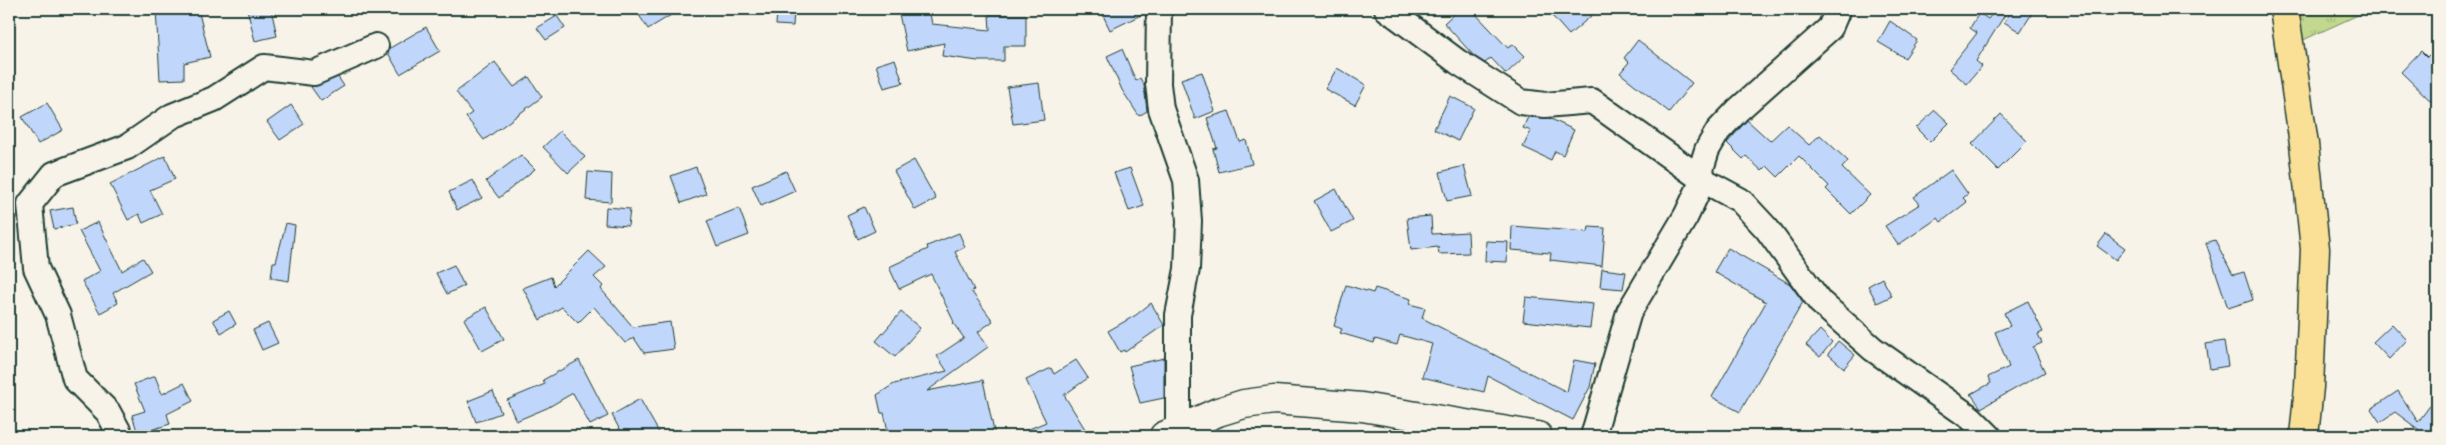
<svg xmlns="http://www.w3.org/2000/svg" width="2446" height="445" font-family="Caveat,sans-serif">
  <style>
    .grass { fill: url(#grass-tufts); stroke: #708a61 }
    .building { fill: #c1d6fb; stroke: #1f3d34 }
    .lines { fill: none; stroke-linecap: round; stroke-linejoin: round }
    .minor-casing { stroke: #1f3d34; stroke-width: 28 }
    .secondary-casing { stroke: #1f3d34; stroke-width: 31 }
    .trunk-casing { stroke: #1f3d34; stroke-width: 31 }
    .minor { stroke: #f7f3e8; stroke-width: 24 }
    .secondary { stroke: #f7f3e8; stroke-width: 28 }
    .trunk { stroke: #fadf96; stroke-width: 28 }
  </style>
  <defs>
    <pattern id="grass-tufts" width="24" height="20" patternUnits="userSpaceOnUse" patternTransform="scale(1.25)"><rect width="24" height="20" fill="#c2d88e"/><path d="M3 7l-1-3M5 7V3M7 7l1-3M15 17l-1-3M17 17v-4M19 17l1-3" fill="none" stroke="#a6ba7b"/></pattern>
  </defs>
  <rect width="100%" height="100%" fill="#f7f3e8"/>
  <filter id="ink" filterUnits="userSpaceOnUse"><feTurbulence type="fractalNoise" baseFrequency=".02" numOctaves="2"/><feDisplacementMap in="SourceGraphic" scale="10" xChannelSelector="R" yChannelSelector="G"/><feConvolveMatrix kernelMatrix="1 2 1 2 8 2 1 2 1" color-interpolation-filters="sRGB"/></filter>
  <g filter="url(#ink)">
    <!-- grass -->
    <polygon class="grass" points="2298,9 2371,9 2301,41"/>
    <!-- building -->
    <g class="building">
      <polygon points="156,9 198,9 210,57 184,63 184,79 160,80"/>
      <polygon points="247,9 271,9 277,36 255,41"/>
      <polygon points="635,9 681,9 648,29"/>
      <polygon points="777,9 794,9 793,26 776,25"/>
      <polygon points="929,9 932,24 990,30 989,15 1026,15 1026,46 1004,46 1004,61 978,61 942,56 944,43 907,51 899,14"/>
      <polygon points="1100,9 1145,9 1145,13 1110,30"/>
      <polygon points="1459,9 1471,9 1508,48 1513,44 1525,56 1506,74 1491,58 1485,63 1474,56 1444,23"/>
      <polygon points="1546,9 1599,9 1569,35"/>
      <polygon points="1996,9 2006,13 1976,61 1982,66 1967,84 1949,69 1977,33 1970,28 1979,13 1988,19"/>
      <polygon points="2013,9 2035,9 2020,32 2004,22"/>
      <polygon points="557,16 565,28 546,40 537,28"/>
      <polygon points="1890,21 1917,40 1905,58 1878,42"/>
      <polygon points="426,27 440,51 400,74 388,53 390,48"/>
      <polygon points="1638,40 1692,83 1669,112 1620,73 1629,62 1624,58"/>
      <polygon points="2437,47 2437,107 2401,72 2421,51 2427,57"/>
      <polygon points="1122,49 1136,81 1140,78 1144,85 1147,111 1139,116 1122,90 1107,56"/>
      <polygon points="895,59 903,83 884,88 876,65"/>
      <polygon points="495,62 514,87 529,77 542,97 484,140 466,117 472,113 456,92"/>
      <polygon points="1337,68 1366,85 1355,105 1325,89"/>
      <polygon points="1202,72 1215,111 1195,119 1181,79"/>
      <polygon points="338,77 344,86 321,101 311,87"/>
      <polygon points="1039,83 1044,120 1013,124 1007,87"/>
      <polygon points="1450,96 1474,108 1458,141 1434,129"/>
      <polygon points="47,103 63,130 38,144 22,117"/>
      <polygon points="291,105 304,124 280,140 267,122"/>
      <polygon points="1935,110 1949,123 1930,142 1916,128"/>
      <polygon points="1229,111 1240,142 1246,140 1252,164 1219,172 1213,149 1217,148 1207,118"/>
      <polygon points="2001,114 2027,141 1998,170 1972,144"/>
      <polygon points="1528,117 1549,118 1574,130 1563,155 1555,151 1551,160 1523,147 1531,131 1523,128"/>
      <polygon points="1747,120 1770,141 1787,125 1809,145 1820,135 1848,161 1842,168 1870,195 1851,214 1826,189 1829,186 1799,156 1778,177 1767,166 1762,171 1746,156 1743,159 1727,143"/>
      <polygon points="560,131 585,157 568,173 543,147"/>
      <polygon points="521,155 535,169 499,198 486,181"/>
      <polygon points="165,156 175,179 150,190 162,214 143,223 139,214 128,220 110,184"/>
      <polygon points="914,160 936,199 915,210 894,171"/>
      <polygon points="1464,166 1472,196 1447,201 1440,172"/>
      <polygon points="696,167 706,194 681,203 671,176"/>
      <polygon points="1130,168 1144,206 1129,211 1114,173"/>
      <polygon points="1951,170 1968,194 1963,198 1967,202 1941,222 1938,218 1898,245 1885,226 1920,204 1914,197"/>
      <polygon points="786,171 795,191 761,206 752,186"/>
      <polygon points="588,172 612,174 611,202 586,200"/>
      <polygon points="473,180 482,198 457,210 449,192"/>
      <polygon points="1336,189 1353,221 1331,232 1314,201"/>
      <polygon points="73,207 76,224 54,229 50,211"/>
      <polygon points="606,207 630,209 628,226 605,224"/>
      <polygon points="864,207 875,231 858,239 847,215"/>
      <polygon points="739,208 749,235 717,247 707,221"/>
      <polygon points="1431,216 1432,234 1468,232 1469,253 1439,254 1438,247 1411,250 1407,218"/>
      <polygon points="98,222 122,271 143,258 151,271 113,293 118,303 100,313 82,281 100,271 79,231"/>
      <polygon points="286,223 295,225 289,281 271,278 273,262 276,262"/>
      <polygon points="1512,226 1588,232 1589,227 1605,228 1602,266 1550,260 1551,253 1511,250"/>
      <polygon points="959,233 965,247 955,252 974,290 971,291 993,321 978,332 988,347 927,391 983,380 995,436 889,436 884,413 881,413 877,395 894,384 947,371 937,356 964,338 953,323 954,322 931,274 899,289 889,267 928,249 927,246"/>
      <polygon points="2106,234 2125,248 2116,260 2097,246"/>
      <polygon points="2215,240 2233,275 2244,272 2253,300 2228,308 2206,243"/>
      <polygon points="1486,241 1508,242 1507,262 1485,261"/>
      <polygon points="1728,248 1790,284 1803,302 1740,412 1712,397 1766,302 1714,272"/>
      <polygon points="589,251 606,267 594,277 603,286 601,289 633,327 670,322 674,349 644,353 634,338 625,343 594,307 578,323 562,307 540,320 523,288 551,277 554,286"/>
      <polygon points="454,265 464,286 447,294 436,273"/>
      <polygon points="1602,269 1626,272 1623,289 1600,287"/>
      <polygon points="1882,278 1892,296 1877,303 1868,286"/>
      <polygon points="1346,285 1373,293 1375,288 1411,299 1409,304 1425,308 1422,318 1567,392 1574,360 1595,364 1590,387 1573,420 1488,376 1484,392 1422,377 1432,344 1400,335 1397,345 1375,339 1374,343 1340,333 1342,329 1334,326"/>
      <polygon points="1526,297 1593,304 1590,328 1523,321"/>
      <polygon points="2028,301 2043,332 2038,334 2042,343 2033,347 2045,372 1981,408 1971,394 1991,383 1988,377 2009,367 1995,332 2010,326 2004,313"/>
      <polygon points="1151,303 1164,325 1125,352 1124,350 1120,352 1108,331 1136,315"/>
      <polygon points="486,307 504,339 482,351 464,319"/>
      <polygon points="229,311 236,324 221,333 213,320"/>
      <polygon points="901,312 920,328 895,357 876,341"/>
      <polygon points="268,323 278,343 262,350 253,330"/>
      <polygon points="2392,324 2407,340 2389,359 2373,342"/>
      <polygon points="1820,330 1832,342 1820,357 1806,345"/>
      <polygon points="1838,341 1855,355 1844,368 1828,354"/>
      <polygon points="2224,341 2228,366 2210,369 2206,344"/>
      <polygon points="1164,358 1164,398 1140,403 1129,366"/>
      <polygon points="579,360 608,416 590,425 573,393 547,408 516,421 507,400 545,384 543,380"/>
      <polygon points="1076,360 1088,378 1064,395 1085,429 1073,436 1012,436 1046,422 1026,380 1051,368 1054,374"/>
      <polygon points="155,376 162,394 184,383 193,401 167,414 170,424 138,434 132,415 145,411 134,384"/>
      <polygon points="493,391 501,413 476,422 468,401"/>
      <polygon points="2398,391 2418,422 2437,396 2437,421 2426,435 2395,412 2380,422 2371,409"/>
      <polygon points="640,399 661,436 623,436 612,415"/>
    </g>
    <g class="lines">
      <defs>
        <g id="minor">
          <polyline points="1159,9 1158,84 1161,109 1186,180 1189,221 1187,269 1178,315 1178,430"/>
          <polyline points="1387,9 1458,62 1521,102 1545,105 1592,101 1703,180 1740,200 1767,229 1820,302 1873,349 1971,418 1989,436"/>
          <polyline points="121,436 108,412 75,379 58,315 36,268 30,204 54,174 127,147 172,116 214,99 264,67 314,73 376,46"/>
          <polyline points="1593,436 1629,312 1686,216 1703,180 1701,169 1707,150 1718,131 1738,110 1830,28 1838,9"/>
        </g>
        <polyline id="secondary" points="1164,436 1218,412 1244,404 1274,400 1362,407 1538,436"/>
        <polyline id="trunk" points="2284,9 2304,144 2315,249 2309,387 2304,436"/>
      </defs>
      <!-- minor casing -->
      <use href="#minor" class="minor-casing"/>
      <!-- secondary casing -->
      <use href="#secondary" class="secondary-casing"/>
      <!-- trunk casing -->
      <use href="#trunk" class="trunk-casing"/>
      <!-- minor -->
      <use href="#minor" class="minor"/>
      <!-- secondary -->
      <use href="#secondary" class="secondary"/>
      <!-- trunk -->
      <use href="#trunk" class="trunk"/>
    </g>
  </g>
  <!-- margin -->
  <rect width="2446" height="445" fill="none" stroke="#f7f3e8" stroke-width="30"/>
  <rect x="15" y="15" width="2416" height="415" fill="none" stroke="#1f3d34" stroke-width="2" filter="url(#ink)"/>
</svg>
